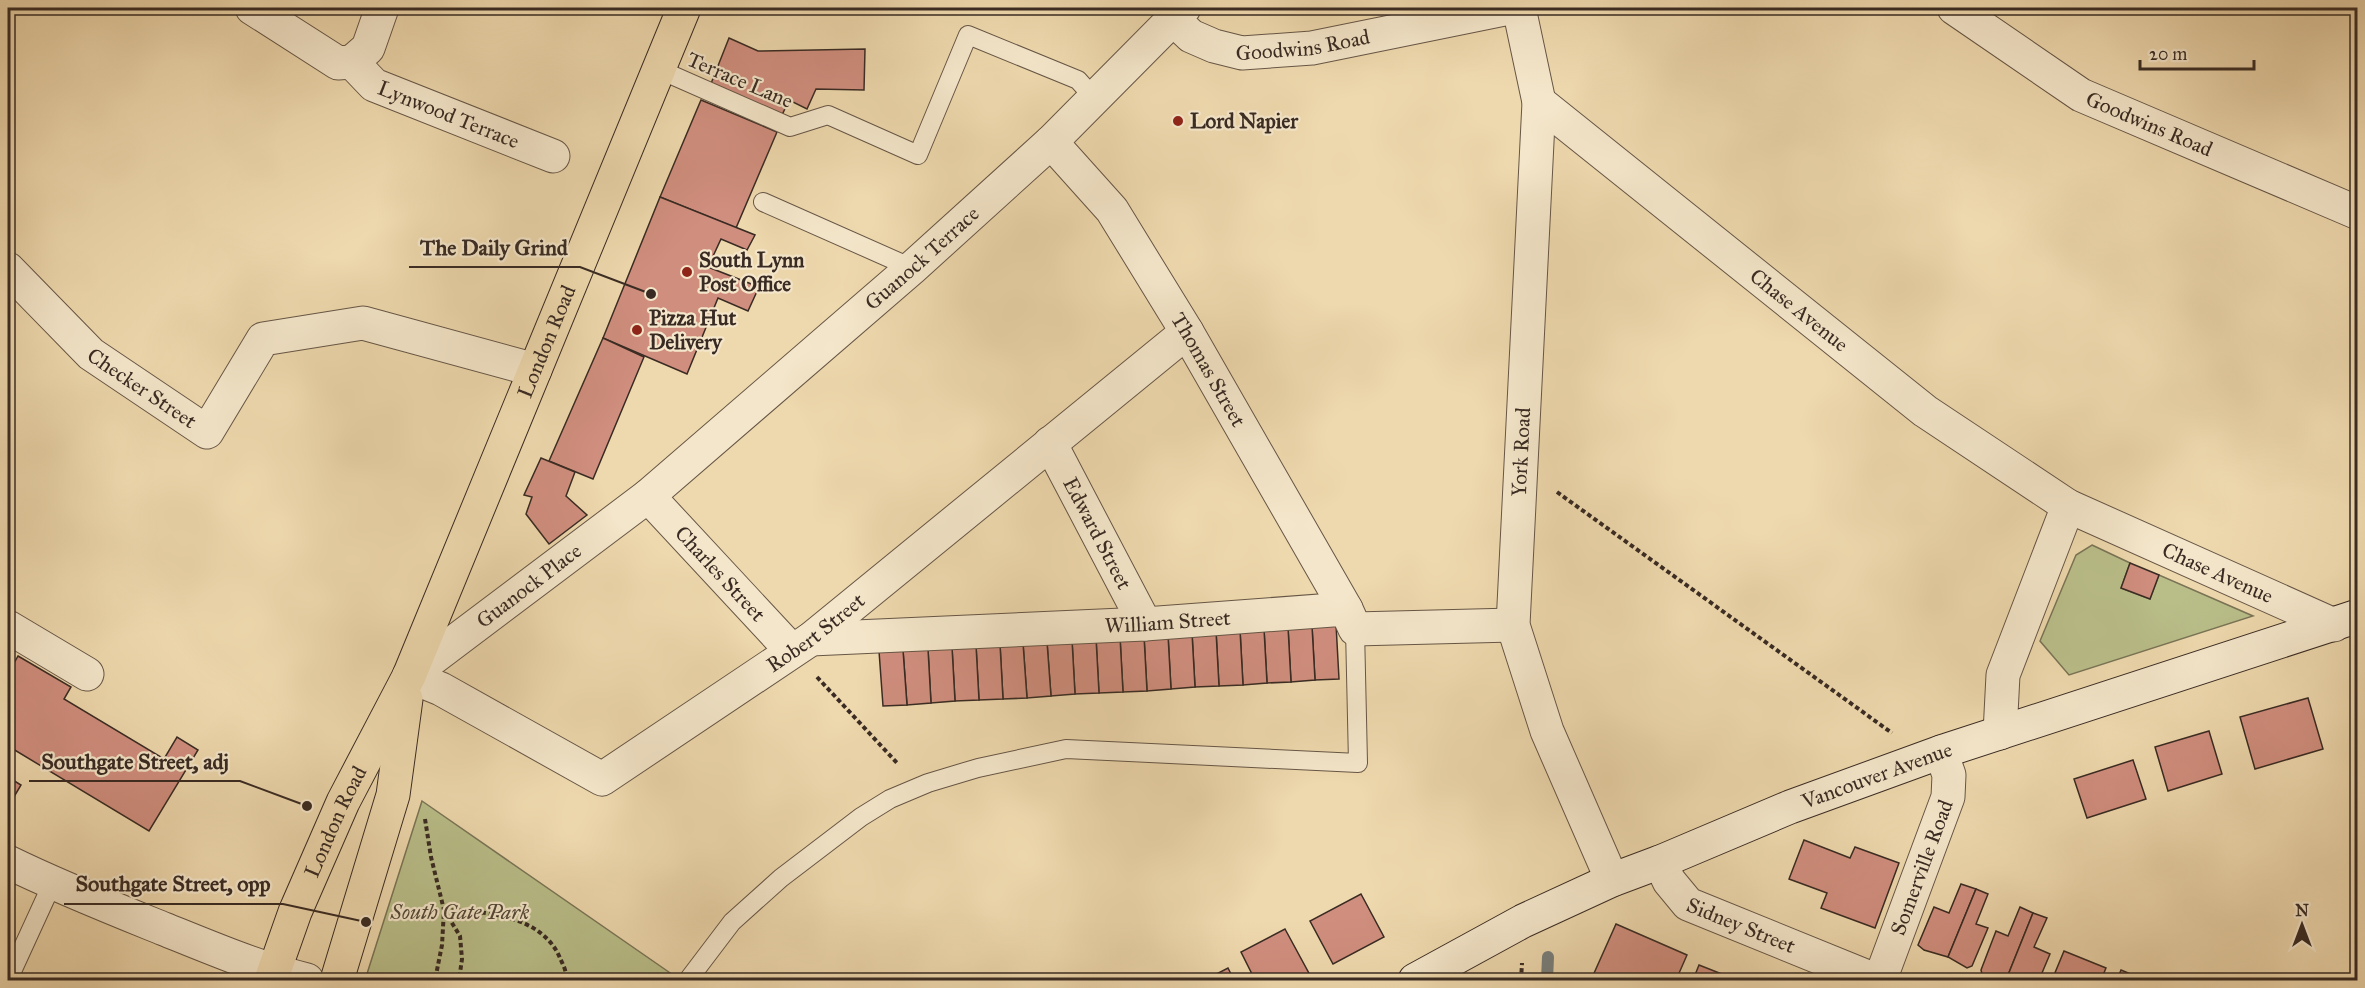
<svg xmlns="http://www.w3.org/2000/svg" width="2365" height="988" font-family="'IM FELL Great Primer',serif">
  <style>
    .green { fill: #b9be89; stroke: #797456; stroke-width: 1.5 }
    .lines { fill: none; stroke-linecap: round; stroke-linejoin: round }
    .stream { stroke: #777e7c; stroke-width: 12 }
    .building { fill: #d08e7e; stroke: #392b23; stroke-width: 1.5 }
    .service-casing { stroke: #665646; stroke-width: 20 }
    .minor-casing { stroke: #665646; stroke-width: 35 }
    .secondary-casing { stroke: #392b23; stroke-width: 35 }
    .primary-casing { stroke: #392b23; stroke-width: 35 }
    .path { stroke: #392b23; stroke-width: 4; stroke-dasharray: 4.5 3; stroke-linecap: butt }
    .service { stroke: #f4e6ca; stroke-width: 18 }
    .minor { stroke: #f4e6ca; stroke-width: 33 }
    .secondary { stroke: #f4e6ca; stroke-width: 33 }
    .primary { stroke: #eed8ad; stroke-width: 33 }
    .poi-dot { fill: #8f2418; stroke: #f4e6ca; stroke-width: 2 }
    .labels { text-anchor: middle; stroke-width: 4.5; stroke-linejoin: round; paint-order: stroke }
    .street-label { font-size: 21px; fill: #392b23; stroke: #f4e6ca }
    .poi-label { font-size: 21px; font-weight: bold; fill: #392b23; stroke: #f4e6ca; text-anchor: start }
    .park-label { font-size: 21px; font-style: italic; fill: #534837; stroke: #f4e6ca }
    .leader { fill: none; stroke: #392b23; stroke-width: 2 }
    .callout-dot { fill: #392b23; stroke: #f4e6ca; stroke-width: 2 }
    .callout-label { font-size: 22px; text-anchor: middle; font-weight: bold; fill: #392b23; stroke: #f4e6ca; stroke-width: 4.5; stroke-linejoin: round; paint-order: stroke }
  </style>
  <rect width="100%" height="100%" fill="#eed8ad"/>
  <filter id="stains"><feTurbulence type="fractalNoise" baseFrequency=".00333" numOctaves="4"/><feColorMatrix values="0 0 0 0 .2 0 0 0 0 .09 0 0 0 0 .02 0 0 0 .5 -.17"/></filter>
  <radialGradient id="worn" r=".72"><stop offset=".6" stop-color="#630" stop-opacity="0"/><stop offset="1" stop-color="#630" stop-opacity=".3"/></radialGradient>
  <!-- green -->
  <g class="green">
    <polygon points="2092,545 2130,563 2121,588 2150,599 2159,575 2253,616 2069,675 2040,641 2076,555"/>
    <polygon points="422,801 676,977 680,980 365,980"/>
  </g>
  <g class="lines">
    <!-- stream -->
    <polyline class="stream" points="1547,980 1548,957"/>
  </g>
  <!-- building -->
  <g class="building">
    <polygon points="729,38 758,51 865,49 864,90 816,89 807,109 789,100 782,115 710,86"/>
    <polygon points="701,100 777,132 736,228 660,197"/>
    <polygon points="660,197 755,235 747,250 721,239 708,267 759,287 748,311 718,298 687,374 603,338"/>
    <polygon points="603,338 644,357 593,479 549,461"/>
    <polygon points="541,458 575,472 566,496 587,515 549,544 526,514 532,497 524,495"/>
    <polygon points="2130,563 2159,575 2150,599 2121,588"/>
    <polygon points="1336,624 1339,679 1315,680 1312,626"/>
    <polygon points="1312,626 1315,680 1291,682 1288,627"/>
    <polygon points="1288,627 1291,682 1267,683 1264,629"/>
    <polygon points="1264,629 1267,683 1243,685 1240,630"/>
    <polygon points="1240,630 1243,685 1219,686 1216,631"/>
    <polygon points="1216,631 1219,686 1195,687 1192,633"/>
    <polygon points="1192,633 1195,687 1171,689 1168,635"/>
    <polygon points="1168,635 1171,689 1147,691 1144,636"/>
    <polygon points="1144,636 1147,691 1123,692 1120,637"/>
    <polygon points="1120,637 1123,692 1099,693 1096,638"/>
    <polygon points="1096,638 1099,693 1075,694 1072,640"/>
    <polygon points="1072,640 1075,694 1051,696 1047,642"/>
    <polygon points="1047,642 1051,696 1027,698 1023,643"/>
    <polygon points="1023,643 1027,698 1003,699 1000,644"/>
    <polygon points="1000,644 1003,699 979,700 976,645"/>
    <polygon points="976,645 979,700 955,701 952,647"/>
    <polygon points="952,647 955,701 931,703 928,649"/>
    <polygon points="928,649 931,703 907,705 903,650"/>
    <polygon points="903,650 907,705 883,706 879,651"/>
    <polygon points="18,656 71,687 64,699 164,759 177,737 198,750 149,831 8,746 8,674"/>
    <polygon points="2308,698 2323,749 2255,769 2240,717"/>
    <polygon points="2209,731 2222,774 2168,791 2155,747"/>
    <polygon points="2133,760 2146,799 2087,818 2074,779"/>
    <polygon points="8,777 21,785 8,807"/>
    <polygon points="1804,840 1850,858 1855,847 1899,863 1875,928 1821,908 1827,893 1789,879"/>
    <polygon points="1961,884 1976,889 1948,957 1924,950 1918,945 1934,907 1949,913"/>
    <polygon points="1976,889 1988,894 1976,924 1988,928 1972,966 1967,968 1948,957"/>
    <polygon points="1361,894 1384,937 1333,964 1310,921"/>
    <polygon points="2020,907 2033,913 2006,980 1982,974 1981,970 1996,931 2008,936"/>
    <polygon points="2033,913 2047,918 2034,947 2050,954 2039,980 2006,980"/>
    <polygon points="1616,924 1687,955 1676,980 1591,980"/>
    <polygon points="1285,929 1311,977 1305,980 1255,980 1241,952"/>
    <polygon points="2064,951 2106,968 2101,980 2052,980"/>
    <polygon points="1699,965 1737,980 1693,980"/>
    <polygon points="1228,968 1234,980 1205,980"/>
    <polygon points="2121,970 2145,980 2117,980"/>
  </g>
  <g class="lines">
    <defs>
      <g id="service">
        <polyline points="658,69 790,127 828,115 918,155 968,35 1078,80 1095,99"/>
        <polyline points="763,202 912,268"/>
        <polyline points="8,980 52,884"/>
        <polyline points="688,980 732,922 781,878 861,817 890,799 928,783 978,768 1066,749 1358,763 1355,629"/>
      </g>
      <g id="minor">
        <polyline points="252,8 338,63 352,62"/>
        <polyline points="1519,8 1539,102 1513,625 1547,731 1612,880"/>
        <path id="s1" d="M1954 8 2081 95 2358 213"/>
        <path id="s2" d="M1173 19 1191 36 1214 46 1242 53 1312 48 1509 8"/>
        <path id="s3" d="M352 62 374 85 553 156"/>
        <polyline points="352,62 368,48 382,8"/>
        <path id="s4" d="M1539 102 1925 411 2068 506 2334 625"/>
        <path id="s5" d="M1051 142 1112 210 1187 332 1346 609"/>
        <path id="s6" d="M8 269 91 354 207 432 263 339 363 323 535 370"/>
        <path id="s7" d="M1050 443 1145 624"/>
        <path id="s8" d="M648 496 792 651"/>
        <polyline points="8,627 87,674"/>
        <path id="s9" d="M811 639 1145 624 1346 609 1355 629 1513 625"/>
        <path id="s10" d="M409 676 648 496 912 268 1051 142 1184 8"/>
        <path id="s11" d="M409 676 441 689 602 779 811 639 1187 332"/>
        <polyline points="2000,733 2003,675 2068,506"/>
        <path d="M8 862C59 887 112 908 164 929 211 948 258 968 307 980"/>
        <path id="s12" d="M1660 862 1669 881 1688 904 1875 980"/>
        <path id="s13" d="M1880 980 1948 797 1949 775 1941 752"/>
      </g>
      <g id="secondary">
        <path id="s14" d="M1415 980 1523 921 1612 880 1660 862 1790 807 1941 752 2358 616"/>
      </g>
      <g id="primary">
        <path id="s15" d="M271 980 295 912 343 802 409 676 684 8"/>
        <polyline points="337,980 393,795 406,699"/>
      </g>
    </defs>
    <!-- service casing -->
    <use href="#service" class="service-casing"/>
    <!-- minor casing -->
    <use href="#minor" class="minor-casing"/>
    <!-- secondary casing -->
    <use href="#secondary" class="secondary-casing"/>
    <!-- primary casing -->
    <use href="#primary" class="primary-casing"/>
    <!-- path -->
    <g class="path">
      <polyline points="1557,492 1892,733"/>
      <polyline points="817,677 898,764"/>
      <polyline points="425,819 431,857 444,910 442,945 435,980"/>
      <path d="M444 910C484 911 542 915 560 958 563 965 568 973 565 980"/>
      <polyline points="444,910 460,936 462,959 459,980"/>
      <polyline points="1521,980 1522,963"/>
    </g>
    <!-- service -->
    <use href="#service" class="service"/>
    <!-- minor -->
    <use href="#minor" class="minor"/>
    <!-- secondary -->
    <use href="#secondary" class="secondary"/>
    <!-- primary -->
    <use href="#primary" class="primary"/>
  </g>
  <!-- markers -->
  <g class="poi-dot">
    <circle cx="1178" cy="121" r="6"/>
    <circle cx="687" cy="272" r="6"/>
    <circle cx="637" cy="330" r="6"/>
  </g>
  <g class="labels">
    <!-- street labels -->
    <g class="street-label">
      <text dy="7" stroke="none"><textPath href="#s2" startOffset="140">Goodwins Road</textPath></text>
      <text transform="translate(740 80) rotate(23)" y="7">Terrace Lane</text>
      <text dy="7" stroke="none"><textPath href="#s3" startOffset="112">Lynwood Terrace</textPath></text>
      <text dy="7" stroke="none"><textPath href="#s1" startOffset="228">Goodwins Road</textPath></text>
      <text dy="7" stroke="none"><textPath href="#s10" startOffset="662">Guanock Terrace</textPath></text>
      <text dy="7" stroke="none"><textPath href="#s4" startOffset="333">Chase Avenue</textPath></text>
      <text dy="7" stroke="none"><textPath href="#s15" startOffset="696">London Road</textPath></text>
      <text dy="7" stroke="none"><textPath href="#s5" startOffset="278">Thomas Street</textPath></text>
      <text dy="7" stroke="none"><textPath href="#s6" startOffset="180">Checker Street</textPath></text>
      <text transform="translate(1521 452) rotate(-87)" y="7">York Road</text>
      <text dy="7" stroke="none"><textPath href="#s7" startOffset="102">Edward Street</textPath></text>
      <text dy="7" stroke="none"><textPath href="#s8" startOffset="106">Charles Street</textPath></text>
      <text dy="7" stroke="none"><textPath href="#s4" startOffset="830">Chase Avenue</textPath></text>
      <text dy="7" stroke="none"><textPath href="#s10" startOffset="150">Guanock Place</textPath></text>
      <text dy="7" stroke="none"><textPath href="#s9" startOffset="357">William Street</textPath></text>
      <text dy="7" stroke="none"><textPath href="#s11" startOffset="478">Robert Street</textPath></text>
      <text dy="7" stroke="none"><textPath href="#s14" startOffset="506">Vancouver Avenue</textPath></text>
      <text dy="7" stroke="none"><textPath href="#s15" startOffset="171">London Road</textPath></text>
      <text dy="7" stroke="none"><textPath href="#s13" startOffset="120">Somerville Road</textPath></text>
      <text dy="7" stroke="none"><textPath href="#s12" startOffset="108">Sidney Street</textPath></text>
    </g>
    <!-- poi labels -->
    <g class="poi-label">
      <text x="1190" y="128">Lord Napier</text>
      <text x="699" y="267">South Lynn<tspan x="699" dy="24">Post Office</tspan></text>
      <text x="649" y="325">Pizza Hut<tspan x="649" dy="24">Delivery</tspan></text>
    </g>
    <!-- park labels -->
    <g class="park-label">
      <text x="460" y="919">South Gate Park</text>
    </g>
  </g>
  <!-- callouts -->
  <path class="leader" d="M651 294L580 267H409M307 806L240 781H29M366 922L283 904H64"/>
  <g class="callout-dot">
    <circle cx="651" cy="294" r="6"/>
    <circle cx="307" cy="806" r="6"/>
    <circle cx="366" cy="922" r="6"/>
  </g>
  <g class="callout-label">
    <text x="494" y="255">The Daily Grind</text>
    <text x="135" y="769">Southgate Street, adj</text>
    <text x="173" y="891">Southgate Street, opp</text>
  </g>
  <!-- margin -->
  <rect width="2365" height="988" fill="none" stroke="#eed8ad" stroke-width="30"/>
  <rect x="9" y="9" width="2347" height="970" fill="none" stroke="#392b23" stroke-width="3"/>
  <rect x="15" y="15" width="2335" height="958" fill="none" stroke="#392b23" stroke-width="1.5"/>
  <!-- north arrow -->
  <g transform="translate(2302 925)" stroke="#f4e6ca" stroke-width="4.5" paint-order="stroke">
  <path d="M0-4.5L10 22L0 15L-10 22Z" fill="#392b23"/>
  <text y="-9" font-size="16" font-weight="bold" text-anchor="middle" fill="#392b23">N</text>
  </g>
  <!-- scale -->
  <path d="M2140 60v9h114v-9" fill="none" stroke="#392b23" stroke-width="3"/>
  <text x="2149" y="60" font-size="18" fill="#392b23" stroke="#f4e6ca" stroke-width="4.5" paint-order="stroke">20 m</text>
  <rect width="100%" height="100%" filter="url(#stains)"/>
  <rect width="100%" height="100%" fill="url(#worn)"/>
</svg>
